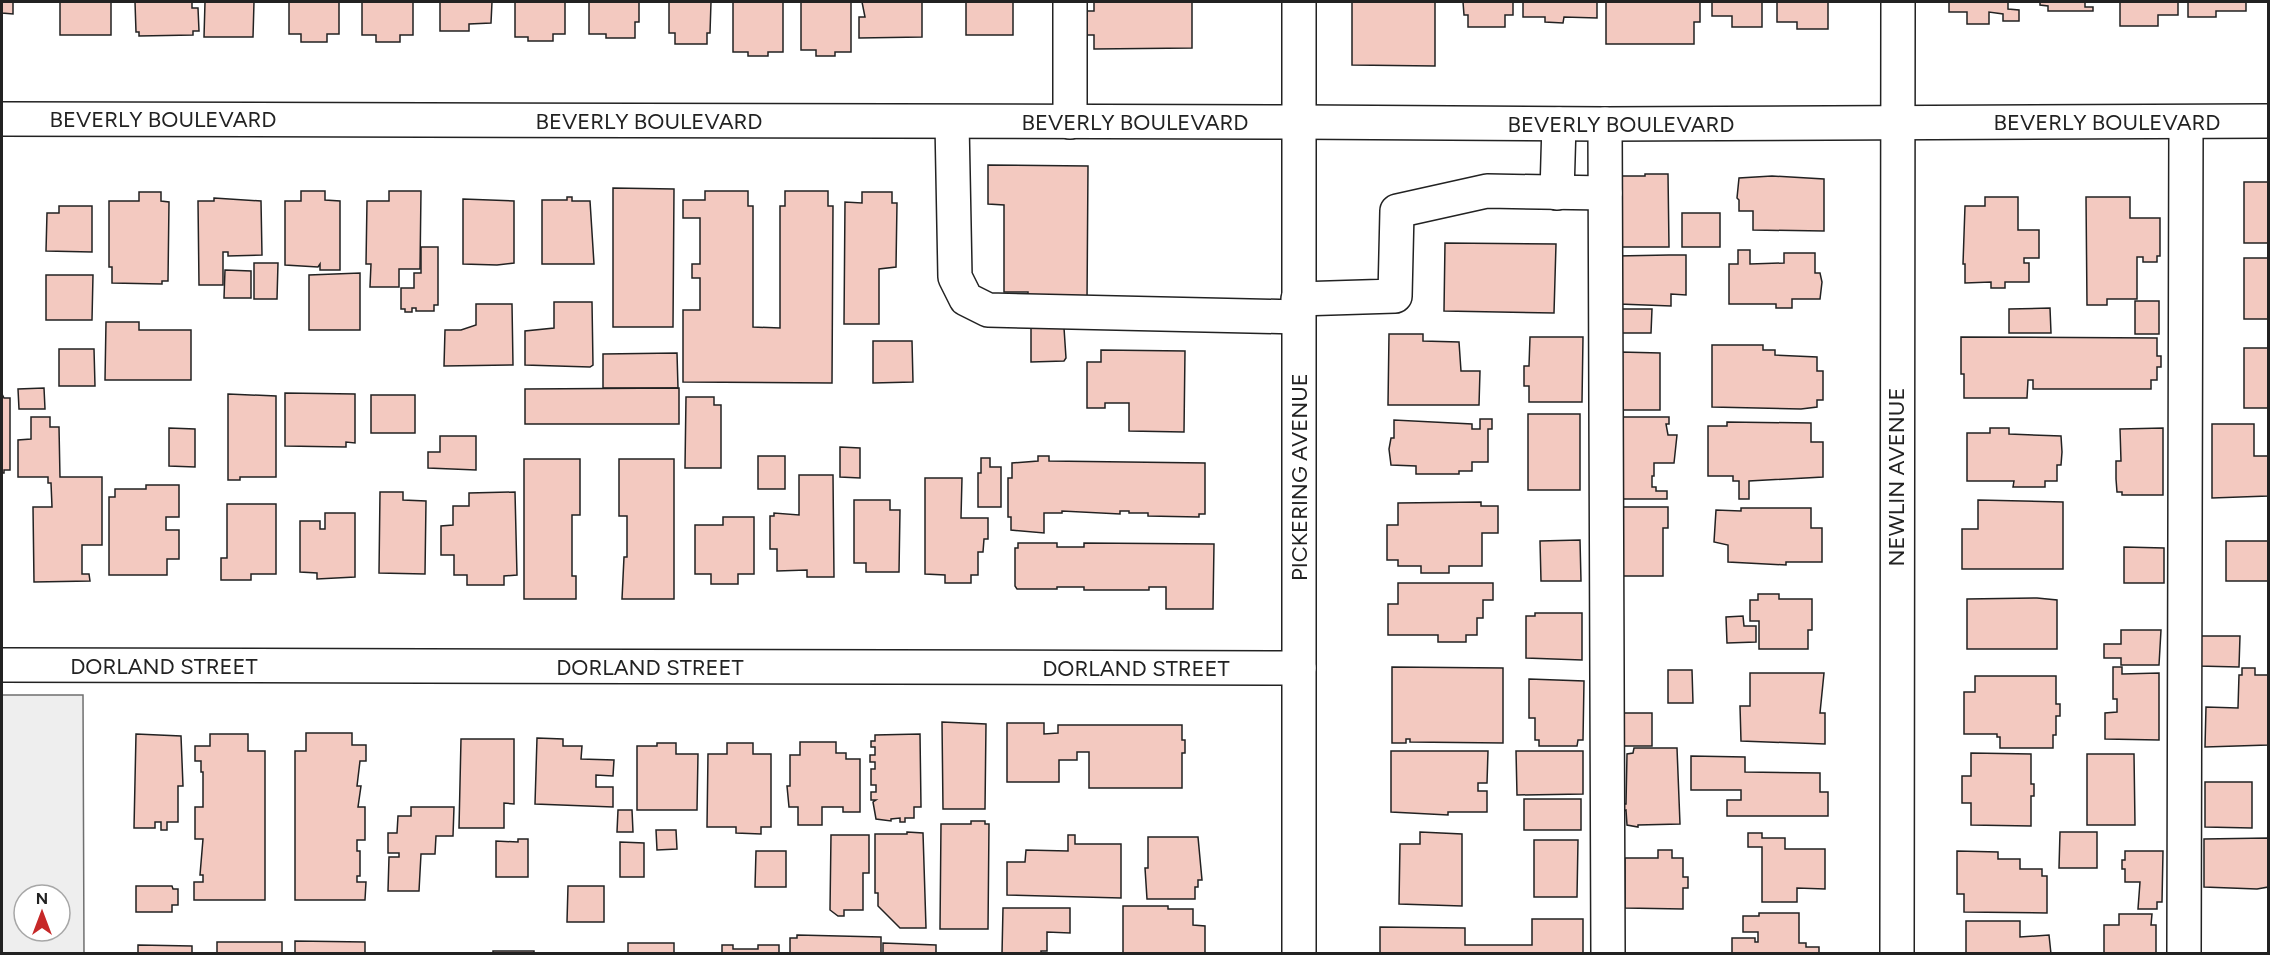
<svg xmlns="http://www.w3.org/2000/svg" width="2270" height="955" font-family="Figtree,sans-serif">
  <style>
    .green { fill: #eee; stroke: #6f6f6f; stroke-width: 1.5; fill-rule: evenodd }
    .building { fill: #f3c9c0; stroke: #222; stroke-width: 1.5 }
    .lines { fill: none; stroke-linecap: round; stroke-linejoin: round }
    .minor-casing { stroke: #222; stroke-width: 36 }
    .major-casing { stroke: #222; stroke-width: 36 }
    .minor { stroke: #fff; stroke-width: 33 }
    .major { stroke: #fff; stroke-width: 33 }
    .labels { text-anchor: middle; stroke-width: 4.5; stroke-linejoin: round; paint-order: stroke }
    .street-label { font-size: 22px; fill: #222; stroke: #fff }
  </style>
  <rect width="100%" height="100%" fill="#fff"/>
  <!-- green -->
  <path class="green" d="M2 695H83L84 953H2ZM24 895H60V931H24Z"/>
  <!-- building -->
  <g class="building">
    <polygon points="2,2 13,2 13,14 2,13"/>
    <rect x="60" y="2" width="51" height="33"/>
    <polygon points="135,2 192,2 192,8 198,8 199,31 193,31 193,35 139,36 139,32 136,32"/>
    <polygon points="205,2 254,2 253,37 204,37"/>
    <polygon points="289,2 339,2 339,34 327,34 327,42 301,42 301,34 289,34"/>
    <polygon points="362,2 413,2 413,35 400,35 400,42 376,42 376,35 362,35"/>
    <polygon points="440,2 492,2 491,23 469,24 469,31 440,31"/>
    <polygon points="515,2 565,2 565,34 553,34 553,41 528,41 528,37 515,37"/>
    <polygon points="589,2 642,2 639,2 639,22 635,22 635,38 606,38 606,34 589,34"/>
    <polygon points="669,2 711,2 710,33 707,33 707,44 675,44 675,33 669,33"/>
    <polygon points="733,2 783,2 783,52 768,52 768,56 748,56 748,52 733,52"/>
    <polygon points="801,2 851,2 851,52 835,52 835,56 816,56 816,50 801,50"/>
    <polygon points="862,2 922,2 922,37 859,38 859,17 865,17"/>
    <rect x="966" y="2" width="47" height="33"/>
    <polygon points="1094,2 1192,2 1192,48 1094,49 1094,35 1078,35 1078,11 1094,11"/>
    <polygon points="1352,2 1435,2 1435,66 1352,65"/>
    <polygon points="1463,2 1513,2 1513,15 1505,15 1505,27 1468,27 1468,15 1464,15"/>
    <polygon points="1523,2 1597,2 1597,18 1564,17 1563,23 1545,22 1545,17 1523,17"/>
    <polygon points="1606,2 1700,2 1700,22 1694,22 1694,44 1606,44"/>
    <polygon points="1712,2 1762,2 1762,27 1732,27 1732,16 1712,16"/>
    <polygon points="1777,2 1828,2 1828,29 1797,29 1797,22 1777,22"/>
    <polygon points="1949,2 2008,2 2008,9 2019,10 2019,21 2003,21 2003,14 1989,12 1989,24 1967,24 1967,12 1949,12"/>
    <polygon points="2040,2 2085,2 2085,7 2093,7 2093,11 2048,11 2048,6 2040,5"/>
    <polygon points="2120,2 2178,2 2178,15 2158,15 2158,26 2120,26"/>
    <polygon points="2188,2 2246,2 2246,11 2216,11 2216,17 2188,17"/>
    <polygon points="988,165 1088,166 1087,303 1028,302 1028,292 1004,292 1004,205 988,204"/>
    <polygon points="1645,174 1668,174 1669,247 1617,247 1617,176 1645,176"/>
    <polygon points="1772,176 1824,179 1824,231 1753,230 1753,211 1739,211 1739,200 1737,198 1739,178"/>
    <rect x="2244" y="182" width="24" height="61"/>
    <polygon points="613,188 674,189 673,327 613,327"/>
    <polygon points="301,191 325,191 325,200 340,201 340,270 320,270 320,264 318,267 285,265 285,201 301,201"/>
    <polygon points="389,191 421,191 420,269 399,269 399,287 370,287 371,264 366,264 367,201 389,201"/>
    <polygon points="705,191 748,191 748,206 753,206 753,327 780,328 780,206 785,206 785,191 828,191 828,206 833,206 832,383 683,382 683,310 700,310 700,278 692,278 692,264 700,264 700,218 683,218 683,200 705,200"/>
    <polygon points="139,192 161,192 161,201 169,202 168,281 162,281 162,284 112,283 112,267 109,267 109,201 139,201"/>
    <polygon points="862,192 892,192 892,203 897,203 896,267 879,269 879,324 844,324 845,202 862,203"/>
    <polygon points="567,197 572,197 572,201 590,201 594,264 542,264 542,200 567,200"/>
    <polygon points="1985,197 2018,197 2018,230 2039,230 2039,258 2024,258 2024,263 2029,263 2029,282 2005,282 2005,288 1991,288 1991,282 1965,283 1965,264 1963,264 1965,206 1985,206"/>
    <polygon points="2086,197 2130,197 2130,218 2160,218 2160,256 2157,256 2157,262 2143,262 2143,257 2137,257 2137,299 2107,299 2107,305 2087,305"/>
    <polygon points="214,198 261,201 262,255 228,256 228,252 223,252 223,285 199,285 198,201 214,201"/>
    <polygon points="463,199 514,201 514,263 497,265 463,264"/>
    <polygon points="59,206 92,206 92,252 46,251 47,213 59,213"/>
    <rect x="1682" y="213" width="38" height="34"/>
    <polygon points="1445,243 1556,244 1554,313 1444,311"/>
    <polygon points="421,247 438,247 438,305 434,305 434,311 416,311 416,308 412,308 412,312 405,312 405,309 401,309 401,288 414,288 414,273 421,273"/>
    <polygon points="1738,250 1750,250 1750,264 1784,263 1784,253 1815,253 1815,273 1820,273 1822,282 1820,299 1792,299 1792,308 1776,308 1776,304 1729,304 1729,264 1738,264"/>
    <polygon points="1669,255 1686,255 1686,295 1671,294 1671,306 1619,304 1617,256"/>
    <rect x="2244" y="258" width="24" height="61"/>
    <polygon points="254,263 278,263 277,299 254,299"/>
    <polygon points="225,270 251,271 251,298 224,298"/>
    <polygon points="360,273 360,330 309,330 309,275"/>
    <polygon points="46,275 93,275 92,320 46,320"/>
    <rect x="2135" y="301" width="24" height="33"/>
    <polygon points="554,302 592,302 593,365 590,367 525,365 525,331 554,328"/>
    <polygon points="476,304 512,304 513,365 444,366 445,330 461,330 476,325"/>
    <polygon points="2050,308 2051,333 2009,333 2009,309"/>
    <polygon points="1618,309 1652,309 1651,333 1618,333"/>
    <polygon points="106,322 139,322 139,330 191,330 191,380 105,380"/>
    <polygon points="1031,328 1064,328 1066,358 1064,361 1031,362"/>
    <polygon points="1389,334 1423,334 1423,341 1459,342 1461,371 1480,371 1479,405 1388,405"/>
    <polygon points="1530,337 1583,337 1582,402 1529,402 1529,386 1524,386 1524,366 1529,366"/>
    <polygon points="1961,337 2157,338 2157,356 2161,356 2161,367 2157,367 2157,380 2151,380 2151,389 2033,389 2033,380 2028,380 2027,398 1964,398 1964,374 1961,374"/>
    <polygon points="873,341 912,341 913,382 873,383"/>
    <polygon points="1712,345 1763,345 1763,350 1775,350 1775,355 1817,357 1817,371 1823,371 1823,400 1817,400 1817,407 1801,409 1712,407"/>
    <rect x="2244" y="348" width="24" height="60"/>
    <polygon points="59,349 94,349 95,386 59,386"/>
    <polygon points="1101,350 1185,351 1184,432 1129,431 1129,403 1105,403 1105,408 1087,408 1087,362 1101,362"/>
    <polygon points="1620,352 1660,353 1660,410 1620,410"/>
    <polygon points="677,353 678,388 603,388 603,354"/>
    <polygon points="44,388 45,409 19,409 18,389"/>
    <polygon points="679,388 679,424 525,424 525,389"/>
    <polygon points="285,393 355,394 355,443 346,442 346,447 285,446"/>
    <polygon points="2,394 4,398 10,398 10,470 4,470 4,473 2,473"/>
    <polygon points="228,394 276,396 276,477 240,477 240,480 228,480"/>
    <rect x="371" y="395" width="44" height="38"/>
    <polygon points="686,397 714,397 714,405 721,405 721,468 685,468"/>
    <rect x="1528" y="414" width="52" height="76"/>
    <polygon points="31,417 50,417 50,427 59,427 60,477 102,477 102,545 82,545 82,574 89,574 90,581 34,582 33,507 52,507 51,483 48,483 48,477 18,477 18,440 31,439"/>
    <polygon points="1622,417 1669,417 1669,424 1666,424 1668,435 1677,435 1674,463 1654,463 1654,476 1652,476 1652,487 1656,487 1656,491 1667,491 1667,499 1622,499"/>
    <polygon points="1480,419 1492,419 1492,429 1488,429 1488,462 1472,462 1472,471 1459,471 1459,474 1416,474 1416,466 1391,465 1389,449 1391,438 1394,438 1394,420 1472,424 1472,429 1480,429"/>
    <polygon points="1727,422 1811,423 1811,442 1823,442 1823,477 1749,481 1749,499 1739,499 1739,481 1733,481 1733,476 1708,476 1708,426 1727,426"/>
    <polygon points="2212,424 2254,424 2254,456 2268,456 2268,496 2212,498"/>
    <polygon points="169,428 195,429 195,467 169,466"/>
    <polygon points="1990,428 2009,428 2009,434 2061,436 2062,452 2061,465 2057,465 2057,481 2045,481 2045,487 2013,487 2014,481 1967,481 1967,433 1990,433"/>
    <polygon points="2163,428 2163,495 2122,495 2122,492 2117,492 2116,479 2116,461 2121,461 2120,429"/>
    <polygon points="440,436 476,436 476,470 428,468 428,452 440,452"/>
    <polygon points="840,447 860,448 860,478 840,477"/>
    <rect x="758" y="456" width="27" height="33"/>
    <polygon points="1038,456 1049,456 1049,461 1205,463 1205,514 1199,514 1199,517 1148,516 1148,513 1129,513 1129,511 1120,511 1120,514 1062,511 1062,513 1044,513 1044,533 1011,530 1011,517 1008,517 1008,478 1012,478 1012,463 1038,461"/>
    <polygon points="981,458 990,458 990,467 1001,467 1001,507 978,507 978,473 981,473"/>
    <polygon points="524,459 580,459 580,515 572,515 572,576 576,576 576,599 524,599"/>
    <polygon points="619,459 674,459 674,599 622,599 624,557 627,557 627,516 619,516"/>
    <polygon points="799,475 833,475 834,577 807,577 807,570 777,571 777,549 770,549 770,516 774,516 774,513 799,515"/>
    <polygon points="925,478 962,478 961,518 988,518 988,539 984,539 983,552 978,552 978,575 971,575 971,583 945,583 945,575 925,574"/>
    <polygon points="146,485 179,485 179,517 166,517 166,530 179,530 179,559 167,559 167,575 109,575 109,497 115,497 115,489 146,489"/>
    <polygon points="380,492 403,492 403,500 426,501 425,574 379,573"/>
    <polygon points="515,492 517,575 504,576 504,585 467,585 467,575 454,575 454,555 441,555 441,526 453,525 453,506 469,506 469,493"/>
    <polygon points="854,500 890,500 890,510 900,510 899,572 866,572 866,563 854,563"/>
    <polygon points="1978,500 2063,502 2063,569 1962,569 1962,529 1978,529"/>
    <polygon points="1481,502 1481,506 1498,506 1498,533 1482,533 1482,566 1449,566 1449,573 1421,573 1421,566 1398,566 1398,560 1387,560 1387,525 1398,525 1398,503"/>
    <polygon points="227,504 276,504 276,574 251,574 251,580 221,580 221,558 227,558"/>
    <polygon points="1623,507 1668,507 1668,528 1663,528 1663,576 1623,576 1619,536 1623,536"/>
    <polygon points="1741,508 1811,508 1811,528 1822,528 1822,562 1786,562 1786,565 1728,562 1728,545 1714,542 1716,510 1741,511"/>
    <polygon points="325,513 355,513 355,577 317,579 317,573 300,572 300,521 320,521 320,529 325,529"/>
    <polygon points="723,517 754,517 754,574 738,574 738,584 711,584 711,574 695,574 695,525 723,525"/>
    <polygon points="1580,540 1581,581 1541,581 1540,541"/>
    <rect x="2226" y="541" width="42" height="40"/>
    <polygon points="1018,543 1057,543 1057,547 1084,547 1084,543 1214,544 1213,609 1166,609 1166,587 1149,587 1149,590 1084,590 1084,587 1057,587 1057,589 1017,589 1015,586 1015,548 1018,548"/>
    <polygon points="2124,547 2164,548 2164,583 2124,583"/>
    <polygon points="1398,583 1493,583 1493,600 1483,600 1483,618 1477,618 1477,635 1466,635 1466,642 1438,642 1438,635 1388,635 1388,604 1398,604"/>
    <polygon points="1758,594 1779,594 1779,599 1812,599 1812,630 1808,630 1808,649 1759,649 1759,621 1750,621 1750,600 1758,600"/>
    <polygon points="2037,598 2057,600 2057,649 1967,649 1967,599"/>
    <polygon points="1535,613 1582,613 1582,660 1526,658 1526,616 1535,616"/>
    <polygon points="1743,616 1744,626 1756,626 1756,642 1727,643 1726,617"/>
    <polygon points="2121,630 2161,630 2159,665 2121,665 2121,658 2104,658 2104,644 2121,644"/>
    <polygon points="2198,636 2240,636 2239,667 2198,666"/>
    <polygon points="1392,667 1503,668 1503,743 1410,742 1410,739 1406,739 1406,743 1392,743"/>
    <polygon points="2113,667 2122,667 2122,674 2159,673 2159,740 2105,739 2105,713 2117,712 2117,699 2113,699"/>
    <polygon points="2242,668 2255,668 2255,675 2268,675 2268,745 2205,747 2206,707 2238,708 2239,675 2242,675"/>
    <polygon points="1668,670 1692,670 1693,703 1668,703"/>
    <polygon points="1750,673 1824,673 1820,713 1825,713 1825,744 1741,741 1740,706 1750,706"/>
    <polygon points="1975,676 2056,676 2056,704 2060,704 2060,716 2056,716 2056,735 2053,735 2053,748 2000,748 2000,737 1997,737 1997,734 1964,734 1964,692 1975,692"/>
    <polygon points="1529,679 1584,681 1583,740 1578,740 1577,746 1539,746 1539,740 1535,740 1535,718 1529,718"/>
    <rect x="1618" y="713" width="34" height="33"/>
    <polygon points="942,722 986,724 985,809 943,809"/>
    <polygon points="1007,723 1044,723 1044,734 1058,733 1058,725 1182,725 1182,740 1185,740 1185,753 1182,753 1182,788 1089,788 1089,752 1077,752 1077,760 1059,760 1059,782 1007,782"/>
    <polygon points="306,733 352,733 352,745 366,745 366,761 360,761 357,786 361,786 358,807 365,807 365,840 357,840 357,851 360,851 360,876 357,876 357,882 366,882 365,900 295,900 295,751 306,751"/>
    <polygon points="136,734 181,736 183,786 178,786 178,822 167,822 167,830 161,830 161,822 155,822 155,828 134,828"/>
    <polygon points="210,734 248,734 248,751 265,751 265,900 194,900 194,882 203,882 203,875 200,875 203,839 195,839 195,807 203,807 203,772 201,772 201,761 195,761 195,746 210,746"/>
    <polygon points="920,734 921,807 914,807 914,818 905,818 905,822 900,822 900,818 891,819 891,821 876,819 873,802 876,800 871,800 871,792 876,792 876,785 871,785 871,769 875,769 875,762 870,762 870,755 875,755 875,747 871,747 871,741 875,741 875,735"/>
    <polygon points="537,738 563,739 563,746 582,746 581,759 614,760 613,776 596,775 596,787 613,787 613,807 535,804"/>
    <polygon points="461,739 514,739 514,804 504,803 504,828 459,828"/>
    <polygon points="800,742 836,742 836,753 846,753 846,759 860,759 860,812 843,812 843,807 822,807 822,825 798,825 798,807 789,807 787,786 790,786 790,755 800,755"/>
    <polygon points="657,743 676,743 676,754 698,754 697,810 637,810 637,746 657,746"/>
    <polygon points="727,743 753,743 753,754 771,754 771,827 761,827 761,834 736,833 736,827 707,827 708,754 727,754"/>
    <polygon points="1634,748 1677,748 1680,824 1638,825 1638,827 1627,825 1626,810 1623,811 1623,804 1626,804 1627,754 1633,753"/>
    <polygon points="1391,751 1488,751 1487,783 1478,783 1478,791 1487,791 1487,812 1448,812 1448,815 1391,812"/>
    <polygon points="1516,751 1583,751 1583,794 1517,795"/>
    <polygon points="1971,753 2031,754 2031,784 2034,784 2034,796 2031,796 2031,826 1971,825 1971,803 1962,803 1962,776 1971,776"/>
    <polygon points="2087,754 2134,754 2135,825 2087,825"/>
    <polygon points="1691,756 1745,757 1745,772 1820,773 1820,792 1828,792 1828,816 1727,816 1727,800 1741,800 1741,790 1691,790"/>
    <polygon points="2205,782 2252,782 2252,828 2205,827"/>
    <rect x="1524" y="799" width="57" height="31"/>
    <polygon points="411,807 454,807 453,836 436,836 435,854 421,854 419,891 388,891 389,857 399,857 399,853 388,853 388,833 397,833 398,816 411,816"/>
    <polygon points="618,810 632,810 633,832 617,832"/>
    <polygon points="971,821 985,821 985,824 989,824 988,929 940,929 941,824 971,824"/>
    <polygon points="656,830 676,830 677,849 657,850"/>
    <polygon points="907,832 923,833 926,928 900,928 878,906 878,893 875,893 875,834 907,834"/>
    <polygon points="1420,832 1462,834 1462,906 1399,904 1400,844 1420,844"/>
    <polygon points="2060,832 2097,832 2097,868 2059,868"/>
    <polygon points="1748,833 1762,833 1762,838 1785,838 1785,849 1825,849 1825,889 1797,888 1797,902 1762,902 1762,847 1748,847"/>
    <polygon points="831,835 869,835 869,873 863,873 863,910 844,910 844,916 838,916 830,910"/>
    <polygon points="1068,835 1075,835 1075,844 1121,844 1121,898 1007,895 1007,862 1025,862 1026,850 1068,851"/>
    <polygon points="1148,837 1198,837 1202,880 1198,880 1198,887 1195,887 1195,899 1147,899 1145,868 1148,868"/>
    <polygon points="2268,838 2268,887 2257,889 2204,887 2204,839"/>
    <polygon points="518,839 528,839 528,877 496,877 496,841 518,842"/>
    <polygon points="1534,840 1578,840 1577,897 1534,897"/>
    <polygon points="620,842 644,843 644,877 620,877"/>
    <polygon points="1658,850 1672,850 1672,858 1683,858 1683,877 1688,877 1688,888 1683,888 1683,909 1625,908 1625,858 1658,858"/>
    <polygon points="756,851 786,851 786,887 755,887"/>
    <polygon points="1957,851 1998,852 1998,859 2020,859 2020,869 2042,869 2042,876 2047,876 2047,913 1964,912 1964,894 1957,894"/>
    <polygon points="2125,851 2163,851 2162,902 2157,902 2157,909 2138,909 2140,882 2125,882 2125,869 2122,869 2122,860 2125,860"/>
    <polygon points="136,886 172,886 173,889 178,889 178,905 172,905 172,912 136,912"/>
    <polygon points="568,886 604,886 604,922 567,922"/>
    <polygon points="1123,906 1168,906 1168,909 1193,909 1193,925 1205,926 1205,954 1123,954"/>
    <polygon points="1003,908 1070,908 1070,933 1047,932 1047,951 1041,951 1041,954 1002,954"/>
    <polygon points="1759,913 1799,913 1799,943 1806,943 1806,947 1819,947 1819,954 1732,954 1732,938 1755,938 1755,942 1758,942 1758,932 1743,932 1743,916 1759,916"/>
    <polygon points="2119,914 2152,914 2151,925 2156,925 2156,954 2104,954 2104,925 2119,925"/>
    <polygon points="1532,919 1583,919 1583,954 1380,954 1380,927 1465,928 1465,945 1532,945"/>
    <polygon points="1966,921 2020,921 2020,937 2049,935 2051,954 1966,954"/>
    <polygon points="797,935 881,937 881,954 790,954 790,938 797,938"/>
    <polygon points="295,941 365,942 365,954 295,954"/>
    <rect x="217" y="942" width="65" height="12"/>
    <rect x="628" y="943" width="46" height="11"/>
    <polygon points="883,943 936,945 936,954 883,954"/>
    <polygon points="138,945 192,946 192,954 138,954"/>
    <polygon points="722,945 733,945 733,949 758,949 758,945 779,945 779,954 722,954"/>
    <rect x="493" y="951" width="41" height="3"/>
  </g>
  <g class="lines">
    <defs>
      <g id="minor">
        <polyline points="1299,2 1299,954"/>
        <polyline points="952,122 955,277 966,299 988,310 1298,317"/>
        <polyline points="1070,122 1070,2"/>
        <polyline points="1298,122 1605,124 2268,121"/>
        <polyline points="1605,124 1608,954"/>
        <polyline points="1557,193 1559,124"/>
        <polyline points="1298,299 1395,296 1397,211 1487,191 1605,193"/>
        <polyline points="2,665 1299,668"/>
        <polyline points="1897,954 1898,2"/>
        <polyline points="2184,954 2186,122"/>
      </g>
      <polyline id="major" points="2,119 1298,122"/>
    </defs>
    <!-- minor casing -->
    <use href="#minor" class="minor-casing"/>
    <!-- major casing -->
    <use href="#major" class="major-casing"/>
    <!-- minor -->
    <use href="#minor" class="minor"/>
    <!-- major -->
    <use href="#major" class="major"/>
  </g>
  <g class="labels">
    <!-- street labels -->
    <g class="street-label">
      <text x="163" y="127">BEVERLY BOULEVARD</text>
      <text x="649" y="129">BEVERLY BOULEVARD</text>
      <text x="1135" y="130">BEVERLY BOULEVARD</text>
      <text x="2107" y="130">BEVERLY BOULEVARD</text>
      <text x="1621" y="132">BEVERLY BOULEVARD</text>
      <text transform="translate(1299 477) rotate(-90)" y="8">PICKERING AVENUE</text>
      <text transform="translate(1896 477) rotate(-90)" y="8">NEWLIN AVENUE</text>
      <text x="164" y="674">DORLAND STREET</text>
      <text x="650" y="675">DORLAND STREET</text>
      <text x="1136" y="676">DORLAND STREET</text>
    </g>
  </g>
  <!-- border -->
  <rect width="2270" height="955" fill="none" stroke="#222222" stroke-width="6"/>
  <!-- north arrow -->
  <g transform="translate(42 913)"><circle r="28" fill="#ffffff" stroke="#a7a7a7" stroke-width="1.5"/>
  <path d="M0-4.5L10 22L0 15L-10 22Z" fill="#c62828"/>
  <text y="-9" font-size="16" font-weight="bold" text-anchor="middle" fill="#222222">N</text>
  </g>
</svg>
